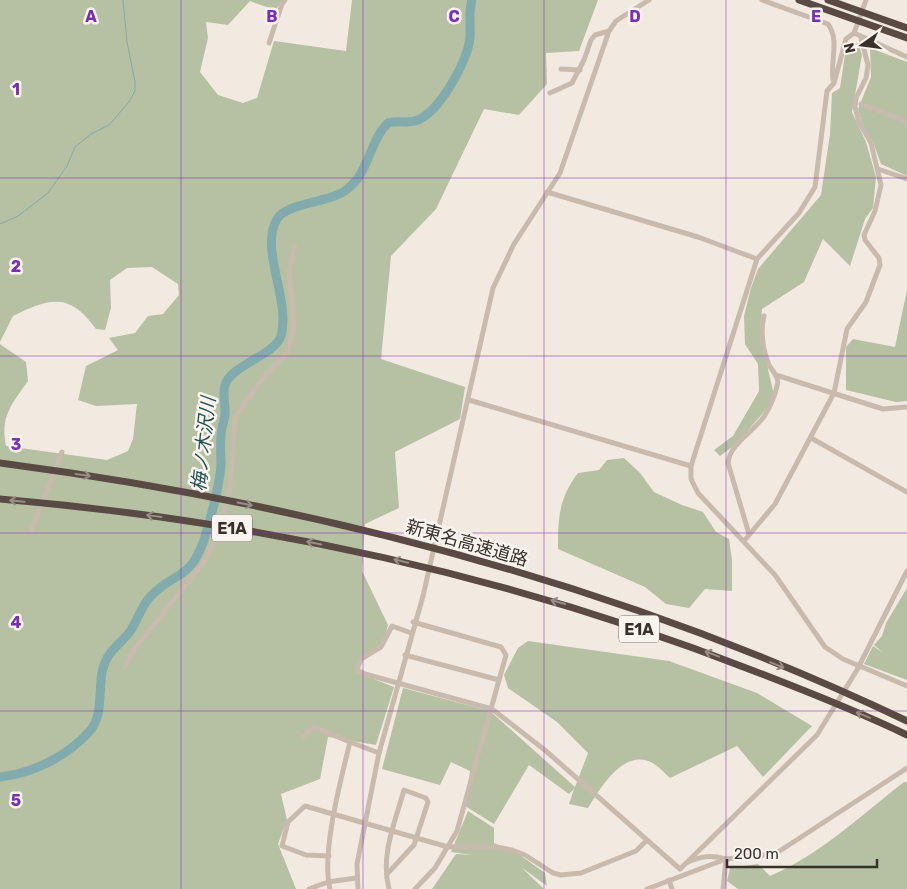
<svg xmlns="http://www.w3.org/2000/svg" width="907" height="889" font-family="Rubik,'Noto Sans JP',sans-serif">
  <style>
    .green { fill: #b6c0a2 }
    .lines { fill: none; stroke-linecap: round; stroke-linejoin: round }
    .stream { stroke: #82abad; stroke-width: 1 }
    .river { stroke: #82abad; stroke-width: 9 }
    .minor { stroke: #c9baae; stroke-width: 5 }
    .highway { stroke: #594a43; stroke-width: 7 }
    .oneway { stroke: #998e87 }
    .grid { fill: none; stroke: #7b2cbf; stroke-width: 1; stroke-opacity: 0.55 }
    .labels { text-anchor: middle; stroke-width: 5; stroke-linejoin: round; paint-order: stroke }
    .shield { fill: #f9f4ee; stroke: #736b66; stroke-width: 1 }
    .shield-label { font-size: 16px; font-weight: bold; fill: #39302b }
    .street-label { font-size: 18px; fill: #39302b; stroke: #f9f4ee }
    .water-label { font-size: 19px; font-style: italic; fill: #245457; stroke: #f9f4ee }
    .grid-label { font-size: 16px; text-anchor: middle; font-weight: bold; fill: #7b2cbf; stroke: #f9f4ee; stroke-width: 5; stroke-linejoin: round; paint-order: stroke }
  </style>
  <rect width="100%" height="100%" fill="#f2eae1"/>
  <!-- green -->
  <g class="green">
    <path d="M0 0H284L275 10 250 1 228 25 206 22 208 38 200 72 218 95 243 103 257 98 274 41 346 51 352 0H598L579 51 546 53 547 84 519 115 484 109 436 209 391 256 381 359 465 387 460 419 395 452 399 508 365 524 362 571 388 625 382 648 361 659 356 672 394 687 376 745 328 737 320 779 281 794 287 820 278 844 296 889H0V344L26 362 28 381C12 404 0 416 6 446L107 460 128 451 133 439 137 404 96 406 78 400 86 366 118 350 109 338 135 333 148 316 163 314 179 295 178 284 152 267 127 268 110 280 111 308 105 330 96 329C70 293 51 297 13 316L0 342Z"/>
    <polygon points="858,43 862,55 852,112 866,142 876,177 873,208 865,219 850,266 823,239 804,282 762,309 760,335 775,399 735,445 720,456 714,450 733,436 759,391 758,364 745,344 744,316 751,288 758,269 821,195 830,134 832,93 840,88 846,48"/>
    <polygon points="870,48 907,62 907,176 881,164 873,142 862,123 858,109 871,77"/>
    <polygon points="907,290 907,401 896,402 846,390 846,347 853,339 895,347"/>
    <path d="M624 458 640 473 654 492 682 505 703 512 716 532 729 539 732 560V591L705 589 689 608 666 604 645 587 558 549C558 517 559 498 578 473L599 470 607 460Z"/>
    <polygon points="907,588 907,680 864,664 873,646 883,653 874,645 882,636 886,623"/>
    <path d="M528 641 669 661 757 693 812 726 763 777 737 746 670 778C664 773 656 763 648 761 621 752 600 789 588 808L569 804 574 789 569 794 529 765 494 824 465 806 470 771 451 762 440 785 382 769 403 688 490 711 575 787 588 753 557 722 508 688 504 675 518 648Z"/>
    <path d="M904 782H907V889H738L727 881 730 868 758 864 770 876C820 855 861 815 904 782Z"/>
    <polygon points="468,811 494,828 494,843 520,855 545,873 547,886 521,867 544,889 432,889 456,854 473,855 451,852"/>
  </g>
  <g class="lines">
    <!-- stream -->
    <polyline class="stream" points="0,224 18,216 48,193 67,166 75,147 91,134 109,125 129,102 135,91 135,82 127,42 123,0"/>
    <!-- river -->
    <path class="river" d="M0 777C33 773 66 757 89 732 108 711 93 678 109 655 115 646 125 639 131 630 138 619 141 607 150 597 173 572 190 581 204 540 211 517 219 490 221 465 221 456 220 446 221 436 221 429 224 422 225 415 226 405 222 395 225 385 231 365 275 355 281 336 291 300 259 249 277 219 286 203 329 203 346 190 369 174 369 141 388 123 397 120 410 124 418 120 441 110 467 61 470 38 471 24 468 13 472 0"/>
    <!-- minor -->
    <g class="minor">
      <path d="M762 0 828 24C840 41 830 60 833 80"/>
      <polyline points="866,0 854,33 846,39 834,83 827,91 815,187 799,213 757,259 691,466 691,479 698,493 775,575 825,647 843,659 907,686"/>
      <polyline points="854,33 907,57"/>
      <polyline points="269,43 282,4 285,0"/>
      <polyline points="561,69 580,70"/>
      <polyline points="550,93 572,83 584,60 591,40 595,35 609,31"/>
      <polyline points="861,104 907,122"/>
      <polyline points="878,169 907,179"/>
      <polyline points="547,192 698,237 757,259"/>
      <polyline points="776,375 883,409 907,407"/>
      <polyline points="469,400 691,466"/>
      <polyline points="811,438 907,492"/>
      <polyline points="31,531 62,452"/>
      <path d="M749 534 728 463C730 443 755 431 765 415 770 407 775 395 777 386 780 378 773 372 769 365 763 351 760 331 764 316"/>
      <polyline points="744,541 775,504 834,393 847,329 866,302 880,265 879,258 865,240 864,235 875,211 881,185 871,143 859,122 855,107 856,98 866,78 868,65 861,38"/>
      <polyline points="413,622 501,647 506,655 457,831 435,868 415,889"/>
      <polyline points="411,633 392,626 381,647 361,659 357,670 365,674 492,709 546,751 680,869 817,735 857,670 907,571"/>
      <polyline points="405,655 499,680"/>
      <polyline points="124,667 134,650 206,559 218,533 230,487 235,417 262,379 287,353 292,335 294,323 289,271 295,247"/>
      <polyline points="304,736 314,727 350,742"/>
      <polyline points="329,856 306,855 282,846 288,822 305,806 448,847 497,847 512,850 525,855 553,873 561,875 581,873 636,851 646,841"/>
      <path d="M688 862C702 856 711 855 726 859L723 889"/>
      <path d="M387 874 414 845 428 802 426 798 404 790C395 822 380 856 389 889"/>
      <polyline points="669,880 672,889"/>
      <polyline points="309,889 328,882 356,878"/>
      <path d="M330 889C321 853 341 779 350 742L379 753"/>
      <polyline points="358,889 357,864 379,753 423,596 493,288 514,244 560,173 609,31 616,21 649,0"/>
      <polyline points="647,889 726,859 775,854 907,768"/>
    </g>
    <!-- highway -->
    <g class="highway">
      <polyline points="799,0 907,38"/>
      <polyline points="828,0 907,28"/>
      <path d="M0 463C312 504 622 585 907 721"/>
      <path d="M0 499C258 521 513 576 754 671 806 691 857 711 907 735"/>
    </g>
  </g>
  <!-- one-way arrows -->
  <defs><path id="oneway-shaft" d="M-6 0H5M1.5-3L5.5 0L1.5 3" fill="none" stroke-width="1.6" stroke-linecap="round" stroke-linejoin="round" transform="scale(1.25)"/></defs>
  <g class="oneway">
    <use href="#oneway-shaft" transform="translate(83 475) rotate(8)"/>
    <use href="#oneway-shaft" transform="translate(17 501) rotate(-175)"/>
    <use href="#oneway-shaft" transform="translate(245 504) rotate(11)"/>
    <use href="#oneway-shaft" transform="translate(154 516) rotate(-172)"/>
    <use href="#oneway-shaft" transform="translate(314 543) rotate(-169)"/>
    <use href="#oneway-shaft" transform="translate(401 561) rotate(-167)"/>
    <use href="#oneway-shaft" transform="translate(558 602) rotate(-164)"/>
    <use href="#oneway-shaft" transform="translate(712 654) rotate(-159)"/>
    <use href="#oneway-shaft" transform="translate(777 665) rotate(22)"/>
    <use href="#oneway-shaft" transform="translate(863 715) rotate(-157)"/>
  </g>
  <!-- grid -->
  <path class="grid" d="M181 0V889M363 0V889M544 0V889M726 0V889M0 178H907M0 356H907M0 533H907M0 711H907"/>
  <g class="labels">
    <!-- shield labels -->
    <g class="shield">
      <rect x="212" y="514.5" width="40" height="27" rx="4"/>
      <rect x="619" y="615.5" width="40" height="27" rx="4"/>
    </g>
    <g class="shield-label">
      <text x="232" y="534">E1A</text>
      <text x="639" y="635">E1A</text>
    </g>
    <!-- street labels -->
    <g class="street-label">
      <text transform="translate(467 543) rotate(16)" y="6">新東名高速道路</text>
    </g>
    <!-- water labels -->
    <g class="water-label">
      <text transform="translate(203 444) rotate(-84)" y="7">梅ノ木沢川</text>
    </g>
  </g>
  <g class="grid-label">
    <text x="91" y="22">A</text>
    <text x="272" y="22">B</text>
    <text x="454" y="22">C</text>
    <text x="635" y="22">D</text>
    <text x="816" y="22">E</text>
    <text x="16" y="95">1</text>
    <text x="16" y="272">2</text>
    <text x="16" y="450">3</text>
    <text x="16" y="628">4</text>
    <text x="16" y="806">5</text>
  </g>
  <!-- north arrow -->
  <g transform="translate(862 45) rotate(256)" stroke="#f9f4ee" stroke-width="4" paint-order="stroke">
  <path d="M0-4L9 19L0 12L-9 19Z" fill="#39302b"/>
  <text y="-8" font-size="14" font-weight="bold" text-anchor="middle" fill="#39302b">N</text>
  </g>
  <!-- scale -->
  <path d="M727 859v8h150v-8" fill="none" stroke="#39302b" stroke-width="2.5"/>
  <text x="734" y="859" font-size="15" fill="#39302b" stroke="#f9f4ee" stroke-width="4" paint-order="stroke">200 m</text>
</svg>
